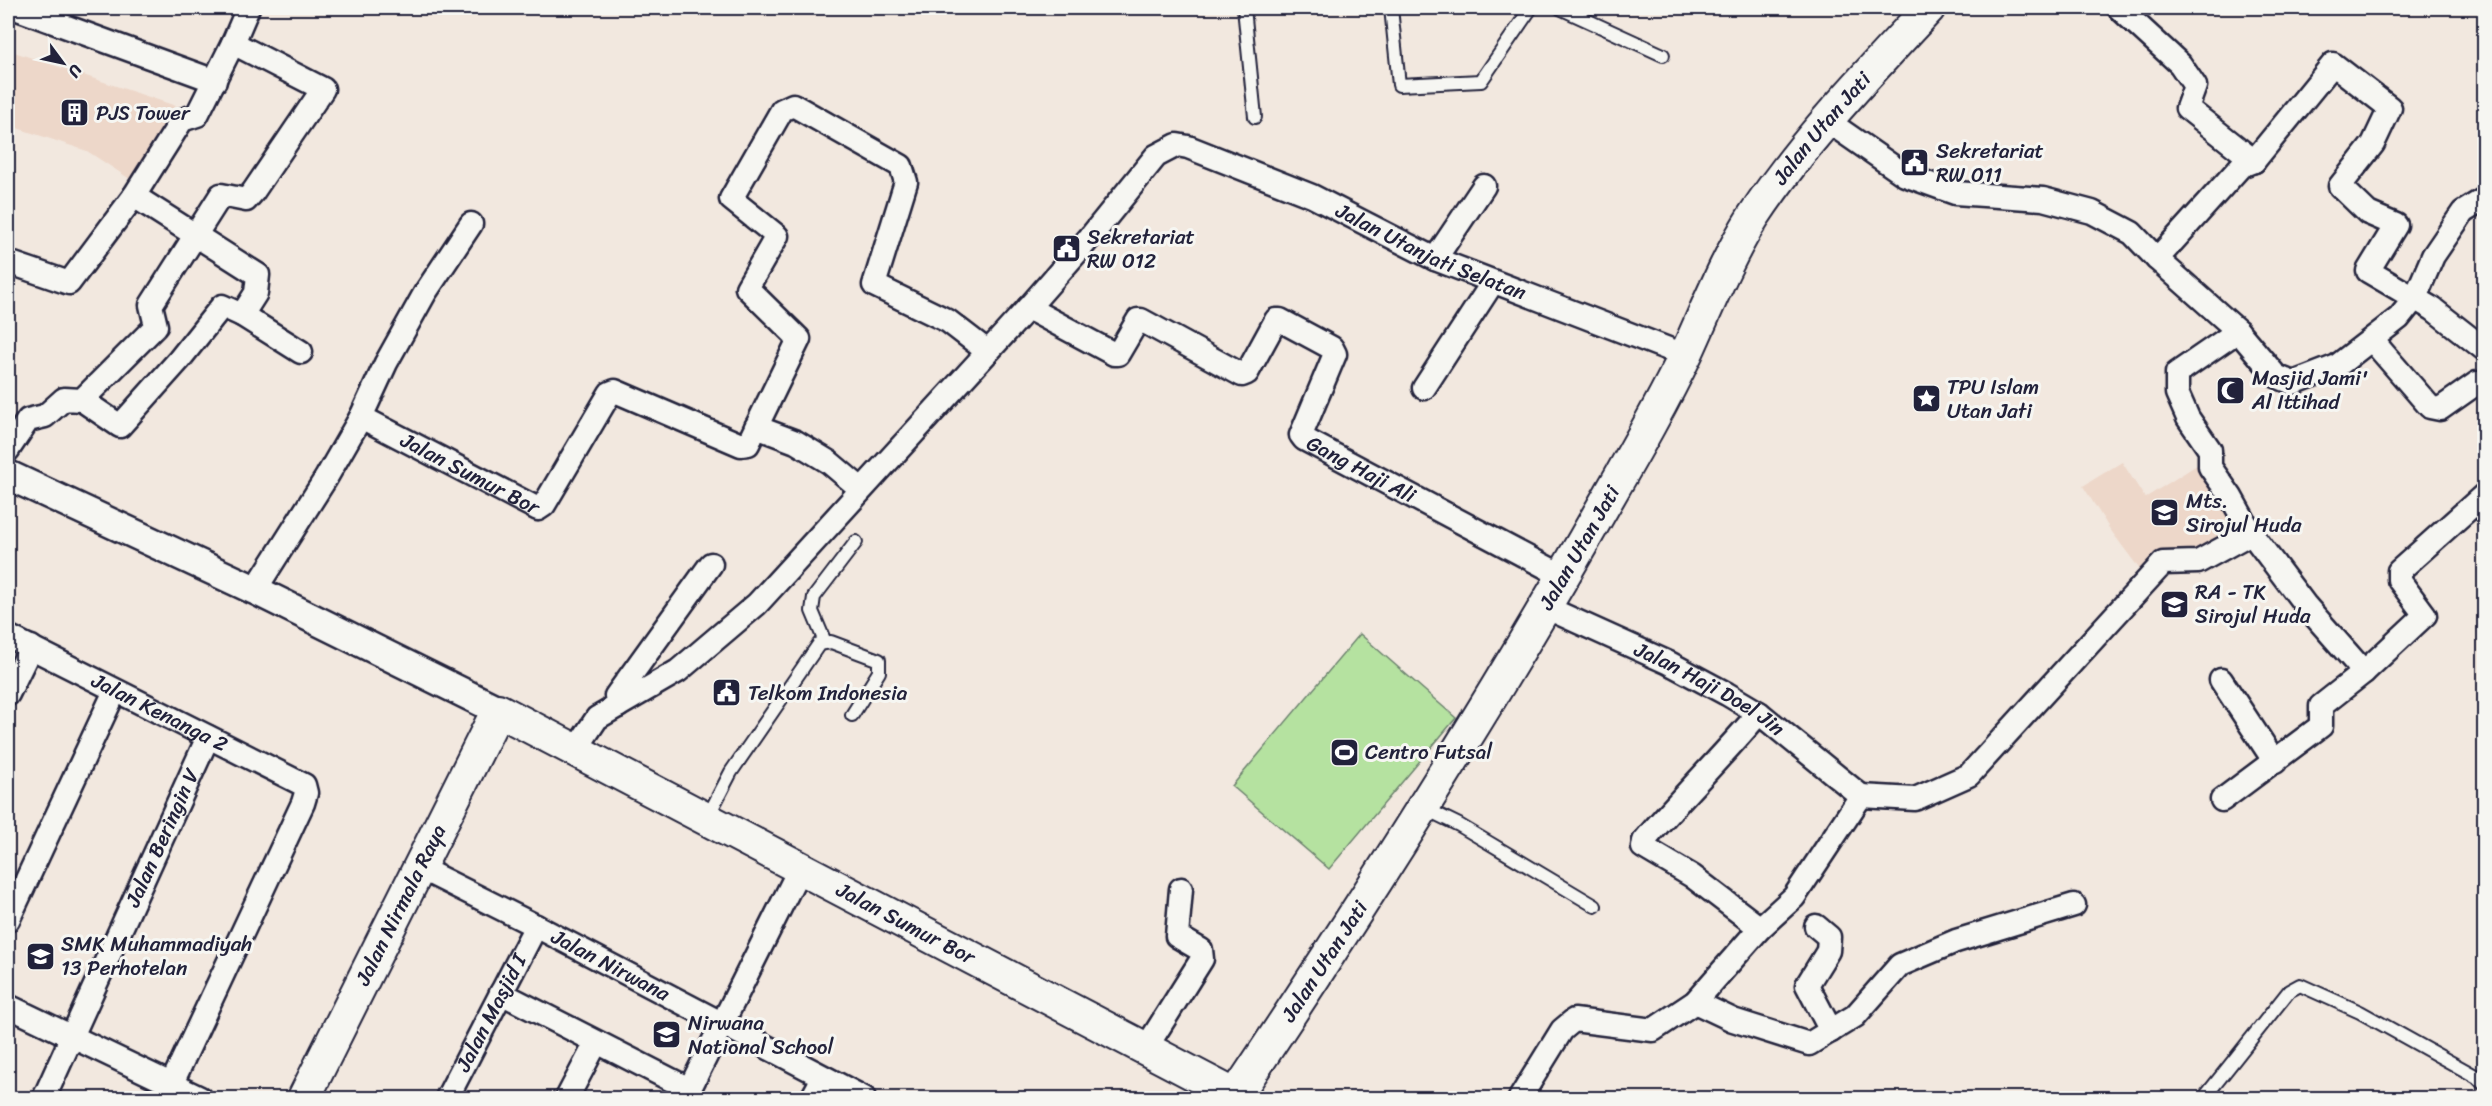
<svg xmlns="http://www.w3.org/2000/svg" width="2492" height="1106" font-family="Sriracha,sans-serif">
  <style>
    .built { fill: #edd7c9 }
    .green { fill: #b5e2a0; stroke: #6c826e; stroke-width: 1.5 }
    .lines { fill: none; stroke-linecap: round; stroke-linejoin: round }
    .service-casing { stroke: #22223b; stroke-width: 16 }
    .minor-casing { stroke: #22223b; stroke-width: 27 }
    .tertiary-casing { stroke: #22223b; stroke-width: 33 }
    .secondary-casing { stroke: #22223b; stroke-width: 36 }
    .service { stroke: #f6f6f2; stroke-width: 12 }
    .minor { stroke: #f6f6f2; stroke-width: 22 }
    .tertiary { stroke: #f6f6f2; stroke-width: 28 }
    .secondary { stroke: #f6f6f2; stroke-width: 32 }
    .labels { text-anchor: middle; stroke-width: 6; stroke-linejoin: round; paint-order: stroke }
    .poi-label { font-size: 21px; fill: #22223b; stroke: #f6f6f2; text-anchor: start }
    .street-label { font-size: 21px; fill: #22223b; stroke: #f6f6f2 }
  </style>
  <rect width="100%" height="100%" fill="#f2e8df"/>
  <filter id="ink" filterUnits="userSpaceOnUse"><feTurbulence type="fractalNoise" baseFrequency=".0167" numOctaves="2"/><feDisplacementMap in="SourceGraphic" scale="12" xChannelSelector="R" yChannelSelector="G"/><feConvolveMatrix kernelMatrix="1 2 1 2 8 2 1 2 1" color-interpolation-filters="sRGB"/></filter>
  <g filter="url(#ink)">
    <!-- built -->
    <g class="built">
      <polygon points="8,50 185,109 136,183 87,151 8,125"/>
      <polygon points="2122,462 2145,498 2200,463 2243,534 2144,575 2109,528 2083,486"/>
    </g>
    <!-- green -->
    <polygon class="green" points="1360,634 1456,718 1329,869 1232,786"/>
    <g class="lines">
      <defs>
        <g id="service">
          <polyline points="1244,8 1255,117"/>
          <polyline points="1391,8 1399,85 1481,81 1531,8"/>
          <polyline points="1560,8 1663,55"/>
          <polyline points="825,642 812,611 814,597 856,542"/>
          <polyline points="1424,808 1459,825 1595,906"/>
          <polyline points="707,818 731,772 819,644 831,642 879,660 879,672 852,715"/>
          <polyline points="2204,1098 2289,991 2300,985 2360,1012 2477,1077 2484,1084"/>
        </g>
        <g id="minor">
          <polyline points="15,8 215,81"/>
          <polyline points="2119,8 2180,64 2195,86 2187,108 2254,161"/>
          <polyline points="1826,120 1905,175 1955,193 2043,199 2092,212 2132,233 2157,259 2238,331 2276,376 2293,383 2337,366 2399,318 2415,298 2433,256 2463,212 2484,199"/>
          <polyline points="2254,161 2333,64 2390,108 2373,144 2340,186 2368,213 2396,225 2368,271 2433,309 2484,349"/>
          <polyline points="134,196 258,275 256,293 242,315"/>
          <polyline points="1435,259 1484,186"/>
          <polyline points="2157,259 2241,166 2254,161"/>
          <polyline points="8,262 69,283 134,196 182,120 197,115 233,43"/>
          <path id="s1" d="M1028 308 1114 354H1118L1138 320H1141L1242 375 1247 373 1276 320H1280L1332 348 1335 354 1301 435 1304 439 1563 576"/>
          <polyline points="2238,331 2177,373 2177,393 2188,418 2210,450 2210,467 2231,497 2251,533 2306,606 2364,672 2425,615 2399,580 2399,571 2484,495"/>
          <polyline points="2372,340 2430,407 2440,409 2477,383 2484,384"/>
          <polyline points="1424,388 1493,282"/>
          <polyline points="82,400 120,426 179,360 222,306 242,315 301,352"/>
          <path id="s2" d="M361 417 538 509 544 505 610 393 615 391 741 445 748 444 799 339 747 288 777 236 731 199 782 110 793 105 901 166 906 182 874 285 948 321 987 351"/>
          <polyline points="756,427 796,442 829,462 861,489"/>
          <polyline points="8,450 28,420 45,416 64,399 82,400 156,326 151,305 221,195 246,200 253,192 323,89 233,43 248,8"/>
          <polyline points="255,590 326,478 361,417 386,363 425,293 471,224"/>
          <path id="s3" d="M1545 607 1669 663 1727 694 1759 713 1861 796"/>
          <path id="s4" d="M8 636 304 785 306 793 303 803 165 1098"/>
          <polyline points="2221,680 2275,762"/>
          <polyline points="8,694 31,647"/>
          <polyline points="618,706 616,696 711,564"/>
          <path d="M1759 713C1722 757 1681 797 1644 841L1643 847 1692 876 1760 928"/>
          <path id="s5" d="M575 751 597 718 678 671 757 604 1028 308 1092 235 1156 156 1177 145 1188 147 1312 196 1435 259 1671 350 1686 353"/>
          <polyline points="1861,796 1915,799 1969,775 2163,563 2198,562 2251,533"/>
          <polyline points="2222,800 2321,726 2321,706 2364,672"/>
          <path id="s6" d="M420 868 536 926 864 1098"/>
          <polyline points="8,920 115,691"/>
          <polyline points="1816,926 1829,937 1828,951 1807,985 1831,1031"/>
          <polyline points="501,993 689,1089"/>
          <polyline points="1695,1002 1733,1020 1809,1044 1855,1016 1900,965 1956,941 2074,905"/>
          <polyline points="8,1006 200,1098"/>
          <polyline points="1146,1048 1202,959 1201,950 1177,936 1181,889"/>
          <path id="s7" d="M44 1098 208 737"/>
          <path id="s8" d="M447 1098 536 926"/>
          <polyline points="567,1098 596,1043"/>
          <polyline points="685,1098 800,868"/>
          <polyline points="812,1098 823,1078"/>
          <polyline points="1520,1098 1562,1030 1574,1020 1653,1030 1695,1002 1760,928 1794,897 1861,796"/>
        </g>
        <polyline id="tertiary" points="8,475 255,590 498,710"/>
        <g id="secondary">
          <path id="s9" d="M304 1098 498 710 1236 1096"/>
          <path id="s10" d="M1234 1098C1356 916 1474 731 1584 540 1619 478 1656 417 1687 352 1708 306 1726 260 1753 217 1803 141 1867 75 1929 8"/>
        </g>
      </defs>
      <!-- service casing -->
      <use href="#service" class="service-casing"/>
      <!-- minor casing -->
      <use href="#minor" class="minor-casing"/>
      <!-- tertiary casing -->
      <use href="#tertiary" class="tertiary-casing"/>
      <!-- secondary casing -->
      <use href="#secondary" class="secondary-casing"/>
      <!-- service -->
      <use href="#service" class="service"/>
      <!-- minor -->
      <use href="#minor" class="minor"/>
      <!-- tertiary -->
      <use href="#tertiary" class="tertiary"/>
      <!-- secondary -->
      <use href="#secondary" class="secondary"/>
    </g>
  </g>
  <!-- icons -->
  <defs>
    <symbol id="building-square" viewBox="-11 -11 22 22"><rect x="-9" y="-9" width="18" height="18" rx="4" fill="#22223b" stroke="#f6f6f2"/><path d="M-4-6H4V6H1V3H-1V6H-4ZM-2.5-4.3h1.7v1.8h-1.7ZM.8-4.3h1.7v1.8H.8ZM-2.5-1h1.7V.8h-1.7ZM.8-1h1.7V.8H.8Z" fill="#fff"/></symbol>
    <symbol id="civic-square" viewBox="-11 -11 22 22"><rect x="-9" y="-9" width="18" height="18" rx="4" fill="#22223b" stroke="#f6f6f2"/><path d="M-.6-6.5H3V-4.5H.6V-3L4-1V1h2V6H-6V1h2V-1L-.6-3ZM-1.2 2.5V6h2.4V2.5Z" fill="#fff"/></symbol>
    <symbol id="mosque-square" viewBox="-11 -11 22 22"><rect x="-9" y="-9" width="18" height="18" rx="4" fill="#22223b" stroke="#f6f6f2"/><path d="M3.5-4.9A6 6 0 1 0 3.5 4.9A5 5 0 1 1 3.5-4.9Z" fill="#fff"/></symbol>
    <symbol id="sight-square" viewBox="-11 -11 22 22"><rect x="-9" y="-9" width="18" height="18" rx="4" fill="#22223b" stroke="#f6f6f2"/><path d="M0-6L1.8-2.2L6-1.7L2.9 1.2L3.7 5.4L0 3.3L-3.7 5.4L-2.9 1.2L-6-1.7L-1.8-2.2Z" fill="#fff"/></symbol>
    <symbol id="school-square" viewBox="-11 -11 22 22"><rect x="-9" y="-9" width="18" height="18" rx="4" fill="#22223b" stroke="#f6f6f2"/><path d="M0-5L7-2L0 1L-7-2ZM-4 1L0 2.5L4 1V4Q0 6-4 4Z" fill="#fff"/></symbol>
    <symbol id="stadium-square" viewBox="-11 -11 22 22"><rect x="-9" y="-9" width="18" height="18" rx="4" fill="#22223b" stroke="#f6f6f2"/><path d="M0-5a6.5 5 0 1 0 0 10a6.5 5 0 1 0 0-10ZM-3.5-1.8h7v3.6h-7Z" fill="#fff"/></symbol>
  </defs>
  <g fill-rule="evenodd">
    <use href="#building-square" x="58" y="96" width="33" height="33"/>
    <use href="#civic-square" x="1898" y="146" width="33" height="33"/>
    <use href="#civic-square" x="1050" y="232" width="33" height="33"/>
    <use href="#mosque-square" x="2214" y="374" width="33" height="33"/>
    <use href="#sight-square" x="1910" y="382" width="33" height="33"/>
    <use href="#school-square" x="2148" y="496" width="33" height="33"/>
    <use href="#school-square" x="2158" y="588" width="33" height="33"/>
    <use href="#civic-square" x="710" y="676" width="33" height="33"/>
    <use href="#stadium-square" x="1328" y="736" width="33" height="33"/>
    <use href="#school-square" x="24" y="940" width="33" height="33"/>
    <use href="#school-square" x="650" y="1018" width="33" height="33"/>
  </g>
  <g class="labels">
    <!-- poi labels -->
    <g class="poi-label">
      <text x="96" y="120">PJS Tower</text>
      <text x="1936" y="158">Sekretariat<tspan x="1936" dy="24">RW 011</tspan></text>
      <text x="1087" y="244">Sekretariat<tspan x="1087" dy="24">RW 012</tspan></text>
      <text x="2252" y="385">Masjid Jami'<tspan x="2252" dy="24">Al Ittihad</tspan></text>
      <text x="1947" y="394">TPU Islam<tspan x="1947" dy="24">Utan Jati</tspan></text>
      <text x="2186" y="508">Mts.<tspan x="2186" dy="24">Sirojul Huda</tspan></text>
      <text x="2195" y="599">RA - TK<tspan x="2195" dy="24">Sirojul Huda</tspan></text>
      <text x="748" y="700">Telkom Indonesia</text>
      <text x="1365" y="759">Centro Futsal</text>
      <text x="61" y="951">SMK Muhammadiyah<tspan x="61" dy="24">13 Perhotelan</tspan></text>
      <text x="688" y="1030">Nirwana<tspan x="688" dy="24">National School</tspan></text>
    </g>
    <!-- street labels -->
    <g class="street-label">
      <text dy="7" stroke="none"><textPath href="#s10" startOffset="1136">Jalan Utan Jati</textPath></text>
      <text dy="7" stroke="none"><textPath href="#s5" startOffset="1137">Jalan Utanjati Selatan</textPath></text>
      <text dy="7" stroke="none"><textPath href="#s2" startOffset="123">Jalan Sumur Bor</textPath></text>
      <text dy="7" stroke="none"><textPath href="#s1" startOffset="552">Gang Haji Ali</textPath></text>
      <text dy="7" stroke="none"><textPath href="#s10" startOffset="650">Jalan Utan Jati</textPath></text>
      <text dy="7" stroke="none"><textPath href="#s3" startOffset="184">Jalan Haji Doel Jin</textPath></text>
      <text dy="7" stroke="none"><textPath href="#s4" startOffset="170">Jalan Kenanga 2</textPath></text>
      <text dy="7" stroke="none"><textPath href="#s7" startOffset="286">Jalan Beringin V</textPath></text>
      <text dy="7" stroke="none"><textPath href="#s9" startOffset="216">Jalan Nirmala Raya</textPath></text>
      <text dy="7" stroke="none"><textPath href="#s9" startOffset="894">Jalan Sumur Bor</textPath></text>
      <text dy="7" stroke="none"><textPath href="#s10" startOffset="164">Jalan Utan Jati</textPath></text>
      <text dy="7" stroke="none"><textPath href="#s6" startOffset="214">Jalan Nirwana</textPath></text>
      <text dy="7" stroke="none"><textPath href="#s8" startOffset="96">Jalan Masjid I</textPath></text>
    </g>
  </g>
  <!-- margin -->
  <rect width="2492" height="1106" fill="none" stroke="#f6f6f2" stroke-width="30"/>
  <rect x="15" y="15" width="2462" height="1076" fill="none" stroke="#22223b" stroke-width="2" filter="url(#ink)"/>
  <!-- north arrow -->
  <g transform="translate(63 63) rotate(123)" stroke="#f6f6f2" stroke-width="4.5" paint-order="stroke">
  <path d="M0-4.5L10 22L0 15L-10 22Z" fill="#22223b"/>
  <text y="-9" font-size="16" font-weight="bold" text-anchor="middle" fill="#22223b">U</text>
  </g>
</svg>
